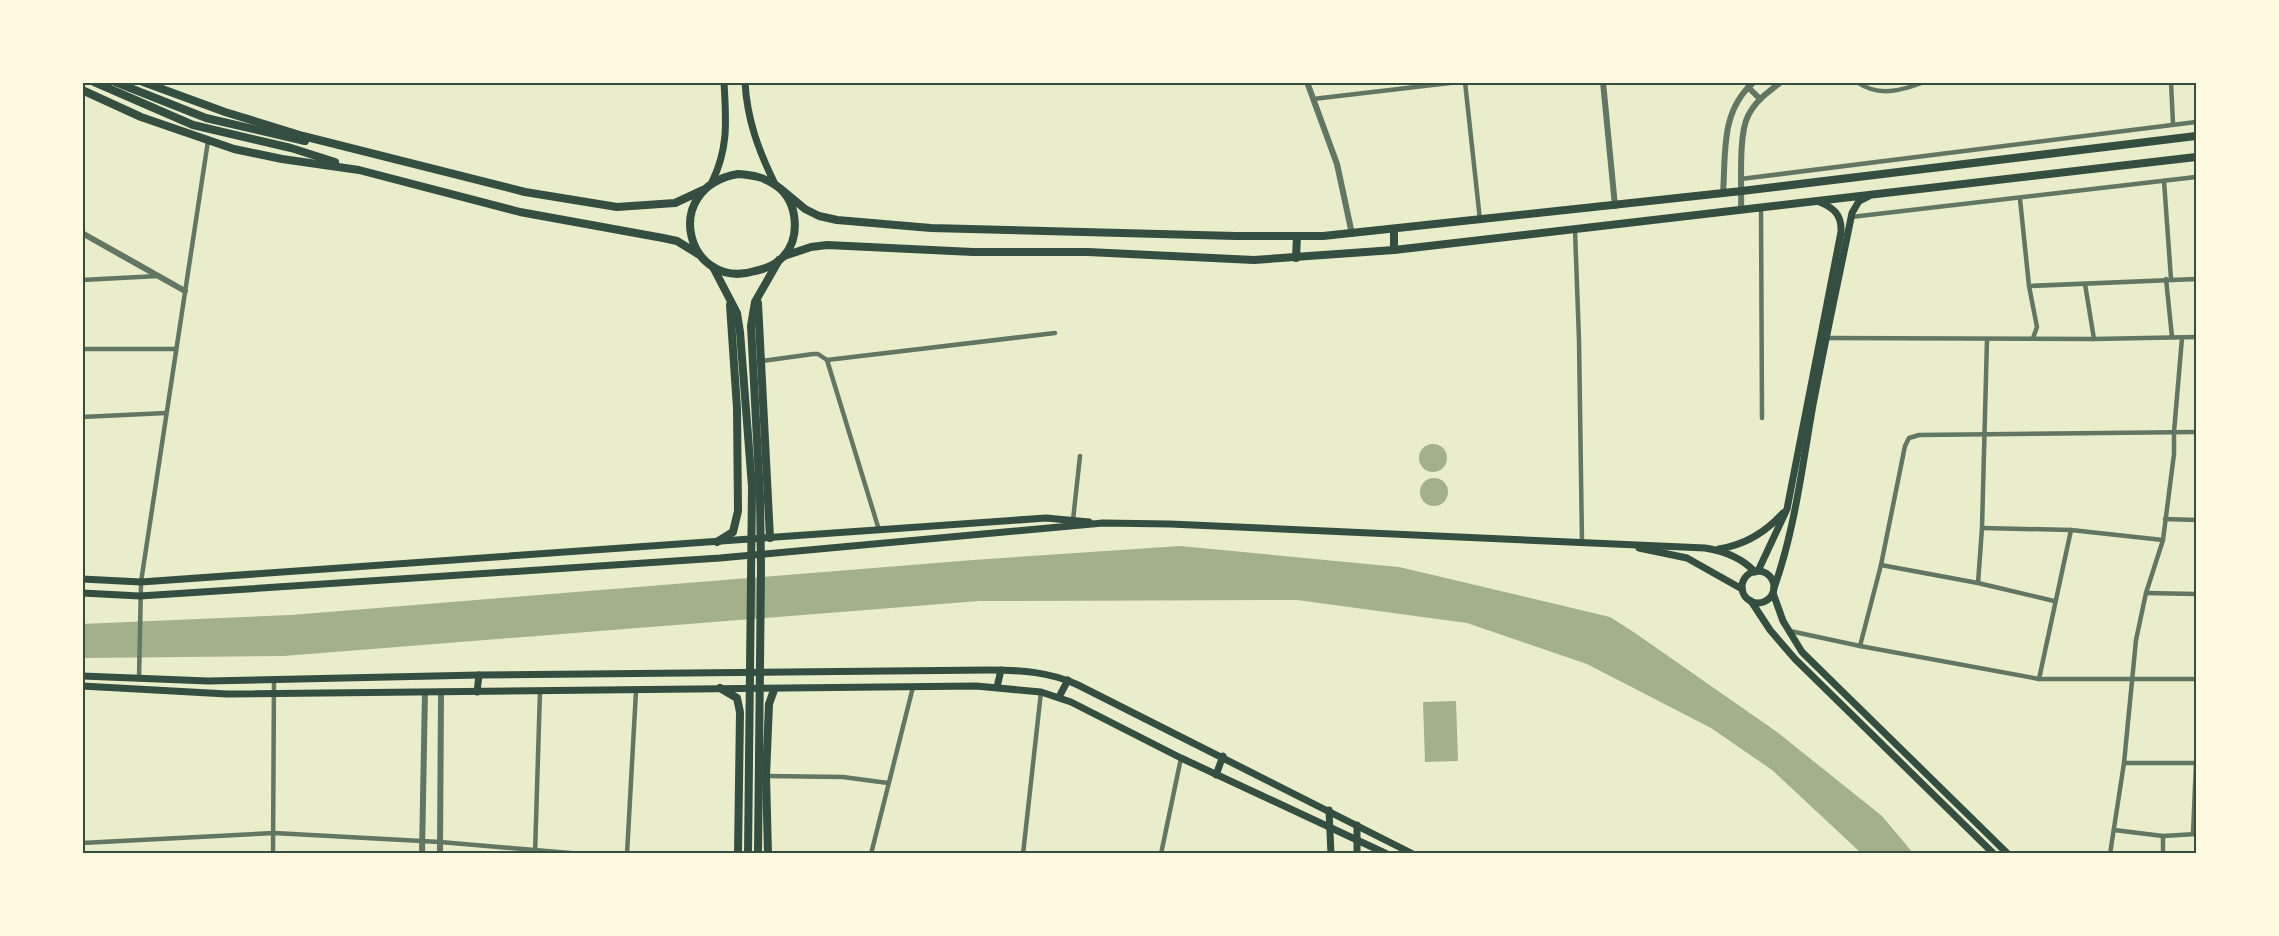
<svg xmlns="http://www.w3.org/2000/svg" width="2279" height="936" font-family="'PT Serif',serif">
  <style>
    .water { fill: #a3b18a }
    .lines { fill: none; stroke-linecap: round; stroke-linejoin: round }
    .minor { stroke: #617663; stroke-width: 4.5 }
    .tertiary { stroke: #617663; stroke-width: 6 }
    .secondary { stroke: #344e41; stroke-width: 7 }
    .primary { stroke: #344e41; stroke-width: 8 }
    .neatline { fill: none; stroke: #344e41; stroke-width: 2 }
  </style>
  <rect width="100%" height="100%" fill="#e9edc9"/>
  <!-- water -->
  <g class="water">
    <circle cx="1433" cy="458" r="14"/>
    <circle cx="1434" cy="492" r="14"/>
    <polygon points="1180,546 1399,567 1610,617 1635,633 1777,732 1882,816 1913,853 1861,853 1772,770 1711,728 1587,664 1467,623 1297,600 979,601 284,656 83,658 82,624 291,615 973,560"/>
    <polygon points="1456,701 1458,761 1425,762 1423,702"/>
  </g>
  <g class="lines">
    <!-- minor -->
    <g class="minor">
      <polyline points="1465,82 1480,220"/>
      <path d="M1857 82C1878 97 1901 91 1924 82"/>
      <polyline points="2171,82 2173,124"/>
      <polyline points="1313,99 1458,82"/>
      <polyline points="1741,179 2196,122"/>
      <polyline points="2164,181 2171,279"/>
      <polyline points="2020,199 2029,286 2037,327 2033,338"/>
      <polyline points="1761,207 1762,418"/>
      <polyline points="1851,217 2196,177"/>
      <polyline points="1575,230 1579,340 1582,542"/>
      <polyline points="2166,279 2172,337"/>
      <polyline points="82,280 158,276"/>
      <polyline points="2085,284 2094,339"/>
      <polyline points="2029,286 2196,279"/>
      <polyline points="1826,338 2094,339 2196,337"/>
      <polyline points="82,349 176,349"/>
      <polyline points="827,360 1055,333"/>
      <polyline points="762,361 813,354 818,354 827,360 879,530"/>
      <polyline points="82,417 166,413"/>
      <polyline points="2165,519 2196,520"/>
      <polyline points="1073,520 1080,456"/>
      <polyline points="1982,528 2071,530 2163,540"/>
      <polyline points="1881,565 1978,583 2054,601"/>
      <polyline points="1978,583 1982,528 1987,339"/>
      <polyline points="2146,593 2196,594"/>
      <polyline points="1790,631 1860,646 2039,679 2196,679"/>
      <polyline points="1860,646 1881,565 1905,446 1909,438 1919,435 2196,432"/>
      <polyline points="139,679 141,582 208,141"/>
      <polyline points="2039,679 2071,530"/>
      <polyline points="2124,763 2196,763"/>
      <polyline points="766,776 843,777 888,783"/>
      <polyline points="2114,830 2163,836 2196,834"/>
      <polyline points="2193,834 2196,763"/>
      <polyline points="82,843 274,833 440,842 582,854"/>
      <polyline points="273,854 274,679"/>
      <polyline points="535,854 540,691"/>
      <polyline points="627,854 636,691"/>
      <polyline points="871,854 913,687"/>
      <polyline points="1023,854 1041,692"/>
      <polyline points="1161,854 1181,758"/>
      <polyline points="2110,854 2124,763 2136,640 2146,593 2163,540 2174,454 2174,432 2182,338"/>
      <polyline points="2163,854 2163,836"/>
    </g>
    <!-- tertiary -->
    <g class="tertiary">
      <polyline points="1307,82 1337,164 1352,234"/>
      <polyline points="1603,82 1615,206"/>
      <polyline points="1748,87 1760,99"/>
      <path d="M1723 193C1726 153 1720 111 1754 82"/>
      <path d="M1741 210C1742 187 1738 135 1748 116 1755 101 1768 92 1781 82"/>
      <polyline points="82,233 185,291"/>
      <polyline points="422,854 425,692"/>
      <polyline points="440,854 441,692"/>
    </g>
    <!-- secondary -->
    <g class="secondary">
      <path d="M745 82C747 120 759 152 776 186"/>
      <path d="M712 182C729 147 726 120 724 82"/>
      <polyline points="1639,548 1687,558 1742,589"/>
      <path d="M1719 549C1744 545 1766 532 1783 513"/>
      <path d="M1758 571 1787 509 1841 232C1842 214 1833 207 1817 201"/>
      <circle cx="1758" cy="587" r="16"/>
      <polyline points="82,579 141,582 1046,518 1089,522"/>
      <path d="M1774 588C1795 529 1802 467 1813 405 1825 341 1839 277 1852 213L1859 201 1869 196"/>
      <path d="M82 593 140 596 720 558 1103 523 1170 524 1705 548C1724 551 1741 557 1755 572"/>
      <polyline points="1773,593 1783,621 1802,652 2008,854"/>
      <polyline points="1751,601 1770,630 1795,659 1994,854"/>
      <path d="M82 676 208 681 479 675 990 670C1020 670 1051 672 1078 685L1413 854"/>
      <polyline points="82,686 227,694 976,686 1041,692 1071,702 1181,758 1387,854"/>
      <polyline points="997,687 1001,670"/>
      <polyline points="477,692 479,675"/>
      <polyline points="1059,697 1068,680"/>
      <polyline points="1216,775 1223,756"/>
      <polyline points="1329,810 1331,854"/>
      <polyline points="1357,825 1357,854"/>
    </g>
    <!-- primary -->
    <g class="primary">
      <polyline points="94,82 193,125 291,148 335,162"/>
      <polyline points="115,82 206,118 305,141"/>
      <polyline points="143,82 225,112 303,136 525,192 617,207 675,203 703,190"/>
      <polyline points="82,90 141,117 234,149 282,159 359,170 520,212 663,238 677,241 698,254"/>
      <path d="M738 174C752 175 765 177 777 186 798 202 801 238 783 257 776 264 765 269 755 271 687 292 659 188 738 174Z"/>
      <polyline points="781,189 805,209 819,216 837,220 931,228 1236,236 1323,236 1742,191 2196,136"/>
      <polyline points="1394,229 1394,250"/>
      <polyline points="784,256 811,247 827,245 973,252 1088,252 1254,260 1394,250 2196,157"/>
      <polyline points="1296,258 1297,236"/>
      <polyline points="713,267 737,313 740,332 752,487 748,854"/>
      <polyline points="758,303 770,538"/>
      <polyline points="717,542 733,532 738,511 737,408 730,305"/>
      <polyline points="720,688 737,698 740,712 738,854"/>
      <polyline points="758,854 761,567 760,497 751,326 755,302 779,260"/>
      <polyline points="768,854 766,776 769,704 774,690"/>
    </g>
  </g>
  <!-- border -->
  <rect width="2279" height="936" fill="none" stroke="#fefae0" stroke-width="168"/>
  <rect x="84" y="84" width="2111" height="768" class="neatline"/>
</svg>
